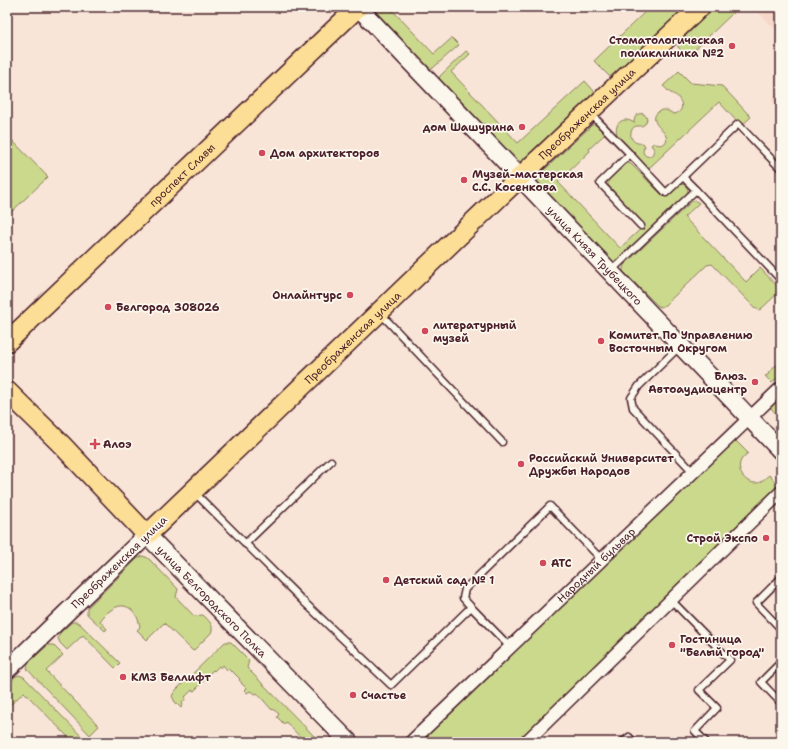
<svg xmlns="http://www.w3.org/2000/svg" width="788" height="749" font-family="'Shantell Sans',sans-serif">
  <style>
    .built { fill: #f6d8c8 }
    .green { fill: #cbd98d; stroke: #8a7c5c }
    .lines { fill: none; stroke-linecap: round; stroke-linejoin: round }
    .lane-casing { stroke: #4a1f2b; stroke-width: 9 }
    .street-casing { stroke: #4a1f2b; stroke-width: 15 }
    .secondary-casing { stroke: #4a1f2b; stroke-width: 20 }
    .primary-casing { stroke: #4a1f2b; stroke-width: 22 }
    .lane { stroke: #fbf7ec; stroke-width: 6 }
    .street { stroke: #fbf7ec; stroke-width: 12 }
    .secondary { stroke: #fbf7ec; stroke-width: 17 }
    .primary { stroke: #fcde96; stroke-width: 19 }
    .poi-dot { fill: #d1495b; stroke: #fbf7ec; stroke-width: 1.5 }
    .labels { text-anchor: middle; stroke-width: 3.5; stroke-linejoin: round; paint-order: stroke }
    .poi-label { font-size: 11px; font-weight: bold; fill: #4a1f2b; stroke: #fbf7ec; text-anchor: start }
    .street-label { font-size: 11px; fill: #4a1f2b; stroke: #fbf7ec }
  </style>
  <rect width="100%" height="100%" fill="#f8e5d7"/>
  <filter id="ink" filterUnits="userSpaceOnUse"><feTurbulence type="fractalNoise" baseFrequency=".025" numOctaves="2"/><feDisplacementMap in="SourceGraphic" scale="8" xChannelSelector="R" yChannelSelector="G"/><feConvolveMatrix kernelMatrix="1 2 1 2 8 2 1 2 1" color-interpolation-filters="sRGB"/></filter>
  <g filter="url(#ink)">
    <!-- built -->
    <g class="built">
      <polygon points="753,7 781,7 781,35"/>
      <polygon points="781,90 781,110 771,99"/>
    </g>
    <!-- green -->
    <g class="green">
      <polygon points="376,7 397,7 393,11 434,54 452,38 459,45 433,68 428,69 378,16 376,13"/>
      <polygon points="650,7 688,7 614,77 609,76 594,61"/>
      <polygon points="716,7 731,7 730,8 734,12 687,57 678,47 678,43"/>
      <polygon points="466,51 470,54 451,72 518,143 585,81 594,91 594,96 525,161 519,161 514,159 440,81 439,79 440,76"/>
      <path d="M679 71 691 83 722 86 751 117 741 126 719 102 648 169 618 137C612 124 623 115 634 123 634 117 637 112 644 114L647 118 646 123 642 126C640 126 638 126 637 126 632 126 630 133 631 137 633 142 637 144 643 143L645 146C638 156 653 162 654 149L651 145 654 143C660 147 669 144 666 136 663 129 648 121 658 112 664 107 669 112 674 114 682 113 684 105 679 99 677 95 674 95 671 93 668 92 666 88 663 86Z"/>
      <path d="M594 124 598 126 605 134 589 149 590 151 558 182 620 248 645 225 608 185V180L624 165 628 163 631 164 663 196C664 196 666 197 667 196 674 194 682 175 688 190L687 195 618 261 614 262H612L538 185C537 180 538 178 540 174L591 126Z"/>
      <polygon points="7,135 48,177 7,216"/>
      <polygon points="692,201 696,201 699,203 684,217 746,282 760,268 779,288 779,292 778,293 761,309 759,310 755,308 712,264 707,265 665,305 661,307 658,306 623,271 623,269 624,265"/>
      <polygon points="781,361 781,375 772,383 765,376 768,375 769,372"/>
      <polygon points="781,390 781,419 767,404"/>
      <path d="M732 437 748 453C746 455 743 457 741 460 736 470 744 483 756 483 761 483 765 478 769 475L780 487 519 742H412Z"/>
      <path d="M143 556 148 558 178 589 176 597 194 616 203 615C208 620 215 625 211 633L193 651 164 623 147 640 137 630 140 627C138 612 126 599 111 610 107 612 103 617 100 621L107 629 105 631 87 614V608L89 606 138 558Z"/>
      <polygon points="72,622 77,622 80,624 120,663 115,668 83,635 67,650 60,643 58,638 60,633"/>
      <polygon points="225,642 231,642 249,660 247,668 320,742 306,742 303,739 302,739 286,722 284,724 277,717 279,714 273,709 272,710 257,693 255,694 250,691 247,693 244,690 246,688 241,683 242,683 239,680 240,679 232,671 231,672 229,669 227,670 223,665 221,668 219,666 214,671 213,670 207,676 208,677 194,691 192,690 185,697 186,698 182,703 183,705 181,708 175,702 172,696 175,691"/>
      <polygon points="48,645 53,645 63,655 46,671 99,726 90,735 28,670 27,668 29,662"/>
      <polygon points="19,675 24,677 85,740 83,742 73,742 24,692 7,708 7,691 14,677"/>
    </g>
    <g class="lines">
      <defs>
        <g id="lane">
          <polyline points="590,113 630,154 600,183 641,226"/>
          <polyline points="630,154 666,193 738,124 781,169"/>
          <polyline points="683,177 696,190"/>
          <polyline points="612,270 696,190 781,280"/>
          <polyline points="381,314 502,442"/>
          <polyline points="680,346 639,386 631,398 633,408 693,472"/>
          <polyline points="195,493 303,601 391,685 471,607 510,647"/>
          <polyline points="245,544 331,461"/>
          <polyline points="781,578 756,603 781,629"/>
          <polyline points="671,600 730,660 699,690 717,708 695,731 706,742"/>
          <polyline points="471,607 463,598 465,589 550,506 602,560"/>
          <polyline points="781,662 761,682 781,703"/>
          <polyline points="623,742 629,737 634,742"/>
        </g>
        <g id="street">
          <path id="s1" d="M411 742 781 388"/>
          <polyline points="526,742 781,492"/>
        </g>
        <g id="secondary">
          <path id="s2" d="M358 7 781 451"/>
          <path id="s3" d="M7 670 147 535 349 742"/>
        </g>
        <g id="primary">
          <path id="s4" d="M7 342 358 7"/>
          <path id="s5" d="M7 391 61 444 147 535 520 177 700 7"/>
        </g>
      </defs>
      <!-- lane casing -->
      <use href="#lane" class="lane-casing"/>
      <!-- street casing -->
      <use href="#street" class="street-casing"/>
      <!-- secondary casing -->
      <use href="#secondary" class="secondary-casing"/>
      <!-- primary casing -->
      <use href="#primary" class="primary-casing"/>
      <!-- lane -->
      <use href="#lane" class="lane"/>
      <!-- street -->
      <use href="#street" class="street"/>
      <!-- secondary -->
      <use href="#secondary" class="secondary"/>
      <!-- primary -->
      <use href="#primary" class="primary"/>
    </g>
  </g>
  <!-- markers -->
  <g class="poi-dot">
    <circle cx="732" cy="46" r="4"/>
    <circle cx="522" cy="127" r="4"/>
    <circle cx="262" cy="153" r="4"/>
    <circle cx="464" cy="180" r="4"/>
    <circle cx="350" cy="295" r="4"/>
    <circle cx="108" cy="307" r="4"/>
    <circle cx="425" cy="331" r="4"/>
    <circle cx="601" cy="341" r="4"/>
    <circle cx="755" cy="382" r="4"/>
    <path d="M93 438h4v4h4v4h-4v4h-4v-4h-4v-4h4z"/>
    <circle cx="521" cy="464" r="4"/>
    <circle cx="766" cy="538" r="4"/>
    <circle cx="543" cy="563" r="4"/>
    <circle cx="386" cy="580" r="4"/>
    <circle cx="672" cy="645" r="4"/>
    <circle cx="123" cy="677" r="4"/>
    <circle cx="353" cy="695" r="4"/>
  </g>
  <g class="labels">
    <!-- poi labels -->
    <g class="poi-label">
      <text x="724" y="44" text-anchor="end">Стоматологическая<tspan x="724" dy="13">поликлиника №2</tspan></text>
      <text x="514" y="131" text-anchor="end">дом Шашурина</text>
      <text x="270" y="157">Дом архитекторов</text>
      <text x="472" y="178">Музей-мастерская<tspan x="472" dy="13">С.С. Косенкова</tspan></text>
      <text x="342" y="299" text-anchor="end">Онлайнтурс</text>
      <text x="116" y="311">Белгород 308026</text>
      <text x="433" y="329">литературный<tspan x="433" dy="13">музей</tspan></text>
      <text x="609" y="339">Комитет По Управлению<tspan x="609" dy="13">Восточным Округом</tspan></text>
      <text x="747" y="380" text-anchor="end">Блюз.<tspan x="747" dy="13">Автоаудиоцентр</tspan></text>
      <text x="103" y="448">Алоэ</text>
      <text x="529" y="462">Российский Университет<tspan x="529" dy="13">Дружбы Народов</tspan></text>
      <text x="758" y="542" text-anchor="end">Строй Экспо</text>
      <text x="551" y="567">АТС</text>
      <text x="394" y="584">Детский сад № 1</text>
      <text x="680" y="643">Гостиница<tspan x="680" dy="13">"Белый город"</tspan></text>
      <text x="131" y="681">КМЗ Беллифт</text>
      <text x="361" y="699">Счастье</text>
    </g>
    <!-- street labels -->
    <g class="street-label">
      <text dy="4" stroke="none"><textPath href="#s5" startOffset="810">Преображенская улица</textPath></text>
      <text dy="4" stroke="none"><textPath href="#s4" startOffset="242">проспект Славы</textPath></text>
      <text dy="4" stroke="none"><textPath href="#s2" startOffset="343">улица Князя Трубецкого</textPath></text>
      <text dy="4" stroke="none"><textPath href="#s5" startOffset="486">Преображенская улица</textPath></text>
      <text transform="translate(119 562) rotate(-44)" y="4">Преображенская улица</text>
      <text dy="4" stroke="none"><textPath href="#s1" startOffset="256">Народный бульвар</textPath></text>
      <text dy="4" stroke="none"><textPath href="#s3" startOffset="287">улица Белгородского Полка</textPath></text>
    </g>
  </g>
  <!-- margin -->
  <rect width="788" height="749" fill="none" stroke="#fbf7ec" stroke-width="24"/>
  <rect x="12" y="12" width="764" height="725" fill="none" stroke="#4a1f2b" stroke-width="1.5" filter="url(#ink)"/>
</svg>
